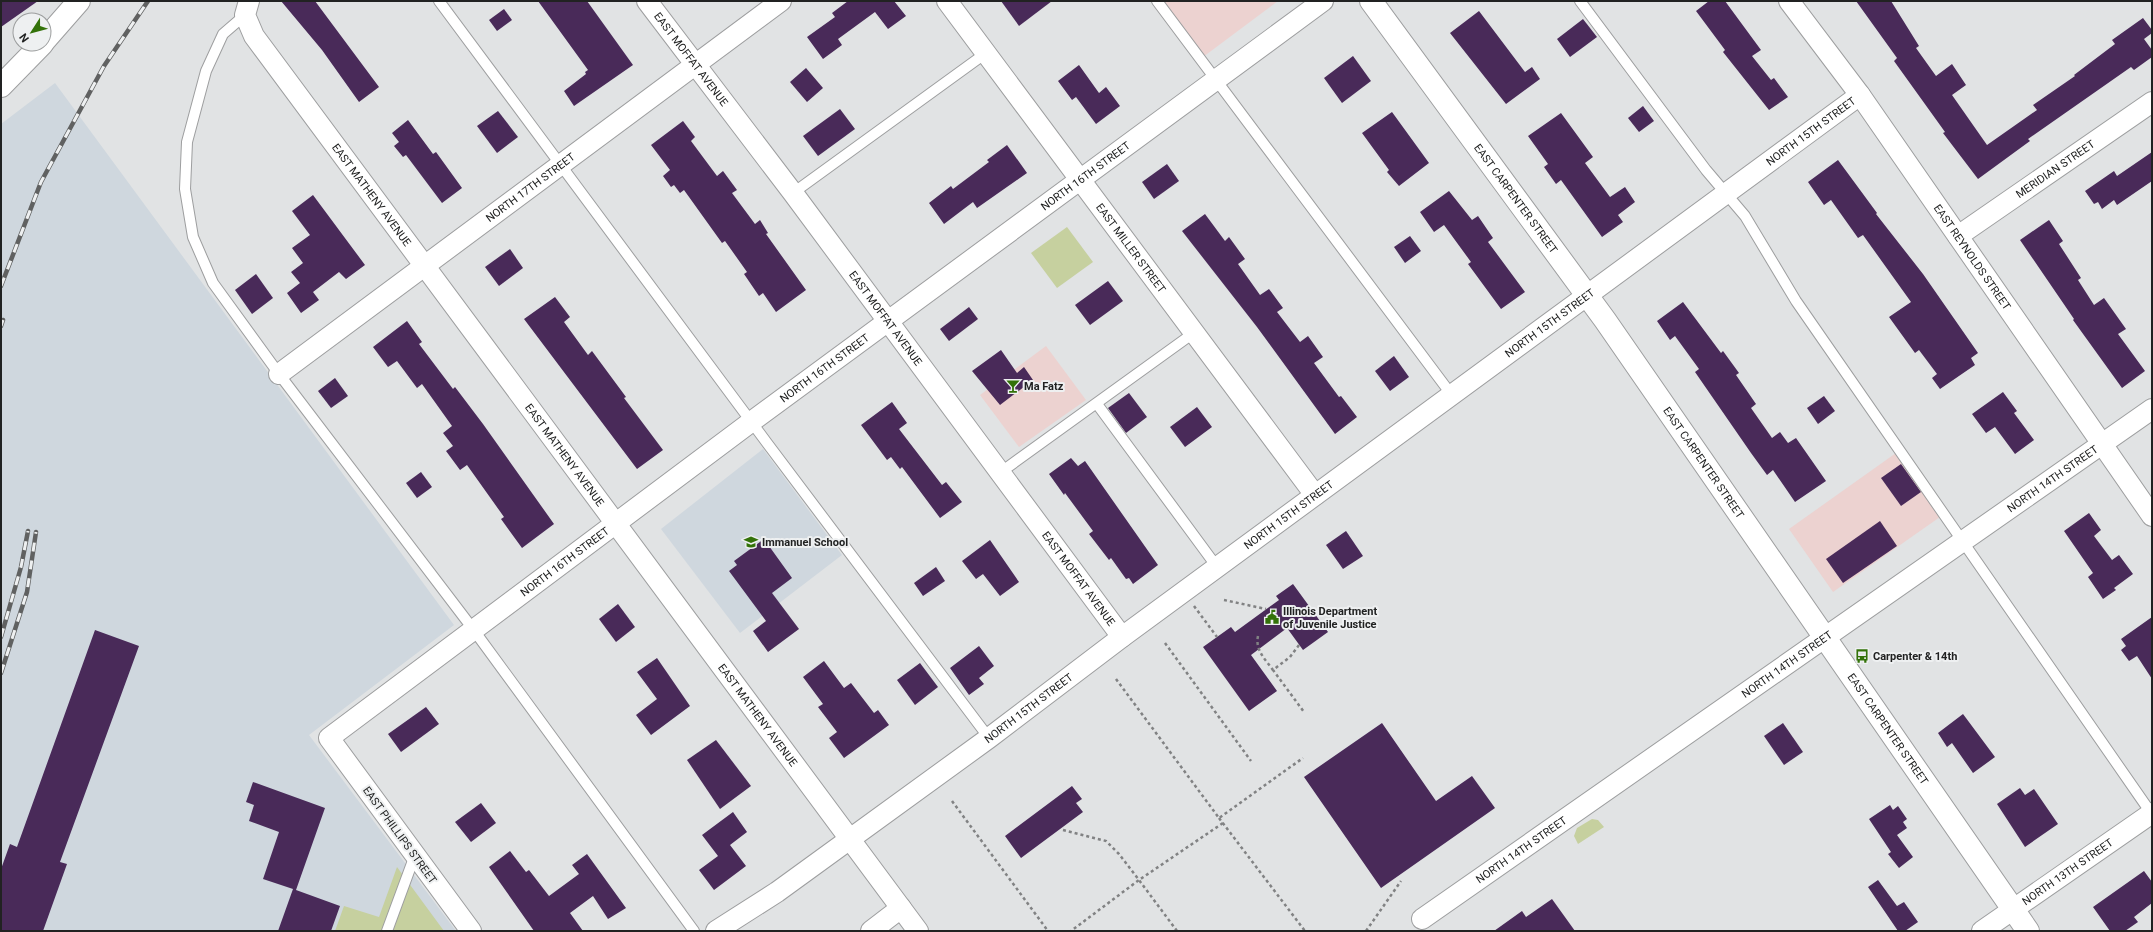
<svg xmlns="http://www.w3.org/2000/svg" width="2153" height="932" font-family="Roboto,sans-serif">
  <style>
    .commercial { fill: #ecd2d0 }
    .built { fill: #cfd7de }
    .green { fill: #c6d09f }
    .building { fill: #492a59 }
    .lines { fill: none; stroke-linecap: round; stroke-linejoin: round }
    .lane-casing { stroke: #9d9e9f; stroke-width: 12 }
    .street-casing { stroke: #9d9e9f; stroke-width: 22 }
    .secondary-casing { stroke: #9d9e9f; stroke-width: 24 }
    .path { stroke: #818283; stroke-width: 2.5; stroke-dasharray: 3 3; stroke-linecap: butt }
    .lane { stroke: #fff; stroke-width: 10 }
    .street { stroke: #fff; stroke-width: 20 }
    .secondary { stroke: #fff; stroke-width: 22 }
    .rail-casing { stroke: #606161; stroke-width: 4.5 }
    .rail { stroke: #eef0f1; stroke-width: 3; stroke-dasharray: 9; stroke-linecap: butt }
    .labels { text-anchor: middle; stroke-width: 4; stroke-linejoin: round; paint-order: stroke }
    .street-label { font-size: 11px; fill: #212222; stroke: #eef0f1 }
    .poi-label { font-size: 11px; font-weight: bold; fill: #212222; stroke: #eef0f1; text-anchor: start }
  </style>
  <rect width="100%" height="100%" fill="#e1e3e4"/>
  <!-- commercial -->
  <g class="commercial">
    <polygon points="1163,1 1278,1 1203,57"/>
    <polygon points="1046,346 1086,400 1019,447 980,395"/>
    <polygon points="1896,453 1940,517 1833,592 1789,529"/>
  </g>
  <!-- built -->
  <g class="built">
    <polygon points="55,83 454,625 309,735 456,931 1,931 1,124"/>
    <polygon points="763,449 842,555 740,633 661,529"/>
  </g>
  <!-- green -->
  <g class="green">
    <polygon points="1067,227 1093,262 1057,288 1031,253"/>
    <polygon points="1592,819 1598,820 1604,827 1578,844 1574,836 1577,828"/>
    <polygon points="397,867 444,931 335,931 344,906 379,917"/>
  </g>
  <!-- building -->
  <g class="building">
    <polygon points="1,1 38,1 1,27"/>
    <polygon points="281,1 315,1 379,87 359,102 322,50"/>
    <polygon points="538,1 587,1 633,65 574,106 564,91 586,74 585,72 588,70"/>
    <polygon points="848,1 894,1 906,16 888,29 875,12 838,39 842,45 823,59 807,37 835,17 832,13"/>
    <polygon points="1001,1 1052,1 1019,26"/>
    <polygon points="1709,1 1725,1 1761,50 1752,56 1771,80 1774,78 1788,97 1769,110 1723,52 1725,50 1696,11"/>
    <polygon points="1856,1 1891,1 1919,46 1916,48 1936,76 1952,64 1966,85 1952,95 1987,145 2037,110 2033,105 2075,76 2074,75 2115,44 2112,40 2143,18 2152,30 2152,33 2144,39 2152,50 2152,57 2134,70 2131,67 2028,139 2030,141 1978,179 1943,133 1945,132 1894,61 1897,58"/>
    <polygon points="504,9 512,20 497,31 489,20"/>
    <polygon points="1479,11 1525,72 1532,67 1540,79 1506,104 1450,33"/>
    <polygon points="1583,19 1597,37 1570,57 1557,39"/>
    <polygon points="1353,56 1371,81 1342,103 1324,78"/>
    <polygon points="1079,65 1099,93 1106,87 1120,106 1096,124 1076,97 1072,100 1058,81"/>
    <polygon points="806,68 823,88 807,102 790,82"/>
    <polygon points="1643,106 1654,121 1639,132 1628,118"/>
    <polygon points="840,109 855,129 818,156 803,136"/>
    <polygon points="498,111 518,137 497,153 477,126"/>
    <polygon points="1392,112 1429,163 1399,186 1387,172 1389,170 1362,133"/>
    <polygon points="1561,113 1593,157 1585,163 1610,197 1625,187 1635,202 1618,215 1623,222 1602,237 1561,180 1556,184 1544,167 1548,164 1528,136"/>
    <polygon points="408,120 433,154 436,152 462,188 442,203 406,155 403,157 394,146 399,142 392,133"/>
    <polygon points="683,121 695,137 691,141 717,176 723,171 737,190 732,193 755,224 760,220 768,233 766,234 806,290 776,312 763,293 759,296 744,274 747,272 725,241 722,243 684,190 680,193 674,185 671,187 663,176 670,170 651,145"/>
    <polygon points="1007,145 1027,173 977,208 973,202 944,224 929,203 951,186 953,189 989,162 987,160"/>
    <polygon points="2152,152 2152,181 2117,205 2114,200 2102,209 2098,202 2094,204 2085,191 2114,171 2117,176"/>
    <polygon points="1838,160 1877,213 1876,214 1923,274 1978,353 1971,358 1975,365 1940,389 1932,378 1937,374 1919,350 1915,353 1889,317 1911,302 1863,235 1858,238 1831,200 1824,205 1808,182"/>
    <polygon points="1167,164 1179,181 1154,199 1142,182"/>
    <polygon points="1449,191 1472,220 1478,216 1493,238 1488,242 1525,292 1501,309 1468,264 1471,262 1444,225 1434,232 1420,212"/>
    <polygon points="313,195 365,265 346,279 339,272 313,292 319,300 301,313 287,293 300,283 291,272 303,263 292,248 310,235 292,211"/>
    <polygon points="1205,214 1225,241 1229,237 1245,259 1238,264 1260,295 1269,289 1283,308 1277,312 1300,342 1308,336 1323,357 1314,363 1339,397 1341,396 1357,417 1335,434 1257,327 1182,231"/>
    <polygon points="2049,220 2063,241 2059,244 2081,278 2078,280 2094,305 2104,298 2126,329 2118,334 2145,371 2122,388 2073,320 2074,319 2020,240"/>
    <polygon points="1410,236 1421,251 1405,263 1394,247"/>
    <polygon points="510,249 523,268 499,286 485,267"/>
    <polygon points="256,274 273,298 252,314 235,290"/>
    <polygon points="1108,281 1123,301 1090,325 1075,305"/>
    <polygon points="555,297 570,317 564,322 588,355 592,351 626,397 624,398 663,450 637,469 524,319"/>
    <polygon points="1683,302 1721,353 1723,351 1739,373 1736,375 1756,404 1751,408 1772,438 1780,432 1788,443 1796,438 1826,481 1795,502 1773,470 1767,475 1751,453 1695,372 1699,369 1675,336 1670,340 1657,321"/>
    <polygon points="969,307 978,319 949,341 940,329"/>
    <polygon points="407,321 422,342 419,344 453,389 455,387 483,424 554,524 522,548 501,519 504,517 467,465 460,470 446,451 453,446 443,433 452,426 422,384 417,388 397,361 388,367 373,347"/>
    <polygon points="1001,350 1017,373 1024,367 1033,380 1000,405 972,371"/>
    <polygon points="1394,356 1409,377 1390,391 1375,371"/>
    <polygon points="335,378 348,396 331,408 318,391"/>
    <polygon points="2003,392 2017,411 2014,413 2034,440 2015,454 1995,427 1986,433 1972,414"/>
    <polygon points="1129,393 1147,417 1126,433 1108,408"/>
    <polygon points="1824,396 1835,411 1818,424 1807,408"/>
    <polygon points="892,402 907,423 899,429 942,485 946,482 962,502 940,518 902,467 900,469 891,457 887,460 861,425"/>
    <polygon points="1197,407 1212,427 1185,447 1170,427"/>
    <polygon points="1071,458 1078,466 1085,461 1158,565 1133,584 1129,578 1126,579 1111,558 1109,560 1089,534 1093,531 1065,493 1064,495 1049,474"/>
    <polygon points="1901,464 1921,492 1901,506 1881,478"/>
    <polygon points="421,472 432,487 417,498 406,483"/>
    <polygon points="2089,513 2101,530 2094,536 2112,560 2119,555 2133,574 2114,588 2116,590 2103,599 2088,577 2093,573 2064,531"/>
    <polygon points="1880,521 1897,546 1843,583 1826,559"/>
    <polygon points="1346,531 1363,556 1343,569 1326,545"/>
    <polygon points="764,539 792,578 772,593 799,629 768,652 753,631 766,621 729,571 737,565 734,561"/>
    <polygon points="990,540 1019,582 1000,596 983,574 976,579 962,561"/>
    <polygon points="936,567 945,581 923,596 914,583"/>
    <polygon points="1293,584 1328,632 1303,650 1287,628 1251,655 1277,691 1249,711 1203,647 1231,627 1235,632 1279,600 1276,596"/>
    <polygon points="618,604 635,627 616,642 599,619"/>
    <polygon points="2152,617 2152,679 2137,656 2129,661 2121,650 2126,646 2121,639"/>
    <polygon points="95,630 139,646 60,862 67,864 43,931 1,931 1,869 10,844 17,847"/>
    <polygon points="979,646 994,666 979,678 984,684 969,695 950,668"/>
    <polygon points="657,658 690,706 651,735 636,715 657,699 637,672"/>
    <polygon points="824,661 844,688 851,683 874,713 878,710 889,725 844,758 829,738 837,732 818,707 823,704 803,677"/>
    <polygon points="920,663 938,687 915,705 897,680"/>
    <polygon points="426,707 439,724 401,752 388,734"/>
    <polygon points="1963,714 1995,757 1973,773 1952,743 1947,747 1938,733"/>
    <polygon points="1382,723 1436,801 1472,776 1495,808 1381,888 1304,777"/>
    <polygon points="1783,723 1803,752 1784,765 1764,736"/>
    <polygon points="716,740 751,786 720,809 687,760"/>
    <polygon points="253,782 325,808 296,890 340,906 331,931 278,931 293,889 263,879 279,832 249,821 254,805 246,802"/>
    <polygon points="1072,786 1082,799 1076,803 1083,812 1021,858 1005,836"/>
    <polygon points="2020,788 2025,795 2034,789 2058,824 2025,847 1997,804"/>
    <polygon points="481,803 496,823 471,842 455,822"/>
    <polygon points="1890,805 1893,810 1898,806 1907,819 1903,822 1907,828 1897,835 1913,857 1899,868 1888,854 1891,852 1869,819"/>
    <polygon points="733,812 747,832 730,845 746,866 714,890 699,870 718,856 702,835"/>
    <polygon points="510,851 526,872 529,870 549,896 579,874 572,865 587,854 626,908 608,919 593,896 570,913 583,931 534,931 489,867"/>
    <polygon points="2144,871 2152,882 2152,903 2134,917 2138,922 2125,931 2110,931 2093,907"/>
    <polygon points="1878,880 1897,906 1904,902 1918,922 1905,931 1898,931 1868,887"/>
    <polygon points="1552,899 1575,931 1494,931 1522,911 1526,917"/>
  </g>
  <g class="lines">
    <defs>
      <g id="lane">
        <polyline points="439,1 767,443 989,738"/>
        <polyline points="1157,1 1451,394"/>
        <polyline points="1580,1 1706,170 1745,216 1796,301 2151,813"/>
        <polyline points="245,15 223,34 206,71 187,142 185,189 193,237 213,283 279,374 473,629 694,931"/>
        <polyline points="793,193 986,53"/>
        <polyline points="1097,404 1217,567"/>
        <polyline points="1001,472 1195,332"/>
        <polyline points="387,931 415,855"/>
      </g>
      <g id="street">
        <path id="s1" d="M249 1 245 15 254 36 918 931"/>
        <path id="s2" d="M647 1 793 193 1122 637"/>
        <path id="s3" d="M947 1 1315 495"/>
        <path id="s4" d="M1789 1 1860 95 2152 516"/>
        <path id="s5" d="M1958 236 2152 102"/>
        <path id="s6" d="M279 374 781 1"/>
        <path id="s7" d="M1422 919 2152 409"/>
        <path id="s8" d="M471 931 329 738 751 422 1323 1"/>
        <path id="s9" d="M716 931 777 892 989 738 1122 637 1860 95"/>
        <polyline points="871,931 901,908"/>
        <path id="s10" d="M1982 931 2152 813"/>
      </g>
      <g id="secondary">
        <path id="s11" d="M1371 1 1605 320 2028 931"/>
        <polyline points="44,41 79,1"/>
        <polyline points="1,86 42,44"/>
      </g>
    </defs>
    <!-- lane casing -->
    <use href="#lane" class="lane-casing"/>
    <!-- street casing -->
    <use href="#street" class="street-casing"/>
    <!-- secondary casing -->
    <use href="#secondary" class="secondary-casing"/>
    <!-- path -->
    <g class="path">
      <polyline points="1224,600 1266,609"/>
      <polyline points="1194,606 1217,637"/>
      <path d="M1258 636C1255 650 1265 659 1273 670"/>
      <polyline points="1165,643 1251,761"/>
      <polyline points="1299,645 1290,657 1273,670 1304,712"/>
      <polyline points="1116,679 1219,818 1303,758"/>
      <polyline points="952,801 1048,931"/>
      <polyline points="1219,818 1305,931"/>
      <polyline points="1063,830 1106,841 1119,854 1139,880 1071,931"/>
      <polyline points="1177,931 1139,880 1223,823"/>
      <polyline points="1366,931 1401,881"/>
    </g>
    <!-- lane -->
    <use href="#lane" class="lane"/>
    <!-- street -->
    <use href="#street" class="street"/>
    <!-- secondary -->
    <use href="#secondary" class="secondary"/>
    <defs>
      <g id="rail">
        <polyline points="1,286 41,182 104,66 148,1"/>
        <polyline points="1,326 3,320"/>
        <polyline points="1,637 21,567 28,531"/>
        <polyline points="1,673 27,592 36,532"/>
      </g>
    </defs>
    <!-- rail casing -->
    <use href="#rail" class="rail-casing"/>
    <!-- rail -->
    <use href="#rail" class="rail"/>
  </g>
  <!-- icons -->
  <defs>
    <symbol id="bar-bare" viewBox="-9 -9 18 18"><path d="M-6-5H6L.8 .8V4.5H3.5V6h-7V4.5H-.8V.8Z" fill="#337209" stroke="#eef0f1" stroke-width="2.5" paint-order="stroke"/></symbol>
    <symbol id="school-bare" viewBox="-9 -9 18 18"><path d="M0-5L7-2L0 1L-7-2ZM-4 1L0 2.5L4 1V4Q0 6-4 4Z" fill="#337209" stroke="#eef0f1" stroke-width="2.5" paint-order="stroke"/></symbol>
    <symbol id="civic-bare" viewBox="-9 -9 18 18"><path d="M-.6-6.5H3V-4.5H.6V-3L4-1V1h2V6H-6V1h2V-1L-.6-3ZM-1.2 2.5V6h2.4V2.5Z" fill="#337209" stroke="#eef0f1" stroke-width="2.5" paint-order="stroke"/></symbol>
    <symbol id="bus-bare" viewBox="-9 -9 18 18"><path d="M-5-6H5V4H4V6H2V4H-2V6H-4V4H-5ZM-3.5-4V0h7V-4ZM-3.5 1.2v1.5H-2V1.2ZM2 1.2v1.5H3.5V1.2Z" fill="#337209" stroke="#eef0f1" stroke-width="2.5" paint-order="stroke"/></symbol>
  </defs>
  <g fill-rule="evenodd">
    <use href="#bar-bare" x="1003" y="376" width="20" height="20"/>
    <use href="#school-bare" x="741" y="532" width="20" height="20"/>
    <use href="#civic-bare" x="1262" y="607" width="20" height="20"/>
    <use href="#bus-bare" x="1852" y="646" width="20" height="20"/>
  </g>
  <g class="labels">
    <!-- street labels -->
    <g class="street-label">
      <text dy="4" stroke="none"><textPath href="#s2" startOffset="73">EAST MOFFAT AVENUE</textPath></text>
      <text dy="4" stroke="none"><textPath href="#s9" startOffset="1356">NORTH 15TH STREET</textPath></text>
      <text dy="4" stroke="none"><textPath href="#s5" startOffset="118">MERIDIAN STREET</textPath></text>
      <text dy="4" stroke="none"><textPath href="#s8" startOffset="1182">NORTH 16TH STREET</textPath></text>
      <text dy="4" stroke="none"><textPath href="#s6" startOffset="313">NORTH 17TH STREET</textPath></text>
      <text dy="4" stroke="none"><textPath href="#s1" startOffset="235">EAST MATHENY AVENUE</textPath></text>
      <text dy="4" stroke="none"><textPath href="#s11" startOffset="245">EAST CARPENTER STREET</textPath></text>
      <text dy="4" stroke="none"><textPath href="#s3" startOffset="308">EAST MILLER STREET</textPath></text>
      <text dy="4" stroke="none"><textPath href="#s4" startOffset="315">EAST REYNOLDS STREET</textPath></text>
      <text dy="4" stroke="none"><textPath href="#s2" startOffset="397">EAST MOFFAT AVENUE</textPath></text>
      <text dy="4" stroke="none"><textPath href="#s9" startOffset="1032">NORTH 15TH STREET</textPath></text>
      <text dy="4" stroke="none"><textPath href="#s8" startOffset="858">NORTH 16TH STREET</textPath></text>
      <text dy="4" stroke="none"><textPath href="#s1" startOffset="559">EAST MATHENY AVENUE</textPath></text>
      <text dy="4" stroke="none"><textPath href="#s11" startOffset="569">EAST CARPENTER STREET</textPath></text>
      <text dy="4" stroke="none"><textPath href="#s7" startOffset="769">NORTH 14TH STREET</textPath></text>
      <text dy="4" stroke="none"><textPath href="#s9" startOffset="708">NORTH 15TH STREET</textPath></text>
      <text dy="4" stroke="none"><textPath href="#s8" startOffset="534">NORTH 16TH STREET</textPath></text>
      <text dy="4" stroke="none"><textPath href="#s2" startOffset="721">EAST MOFFAT AVENUE</textPath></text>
      <text dy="4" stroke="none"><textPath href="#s7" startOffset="445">NORTH 14TH STREET</textPath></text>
      <text dy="4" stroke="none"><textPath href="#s9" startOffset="384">NORTH 15TH STREET</textPath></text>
      <text dy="4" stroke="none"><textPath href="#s1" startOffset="883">EAST MATHENY AVENUE</textPath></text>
      <text dy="4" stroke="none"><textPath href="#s11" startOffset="893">EAST CARPENTER STREET</textPath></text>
      <text transform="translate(400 835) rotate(54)" y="4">EAST PHILLIPS STREET</text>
      <text dy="4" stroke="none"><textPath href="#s7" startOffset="121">NORTH 14TH STREET</textPath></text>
      <text dy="4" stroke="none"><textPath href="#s10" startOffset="104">NORTH 13TH STREET</textPath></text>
    </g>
    <!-- poi labels -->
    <g class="poi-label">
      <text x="1024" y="390">Ma Fatz</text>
      <text x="762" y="546">Immanuel School</text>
      <text x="1283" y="615">Illinois Department<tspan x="1283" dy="13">of Juvenile Justice</tspan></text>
      <text x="1873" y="660">Carpenter &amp; 14th</text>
    </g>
  </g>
  <!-- border -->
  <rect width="2153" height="932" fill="none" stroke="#212222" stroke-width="4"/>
  <!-- north arrow -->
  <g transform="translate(32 32) rotate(234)"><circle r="19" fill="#eef0f1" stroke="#9c9e9e"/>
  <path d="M0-3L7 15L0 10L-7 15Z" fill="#337209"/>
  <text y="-6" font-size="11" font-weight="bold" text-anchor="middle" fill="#212222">N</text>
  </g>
</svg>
